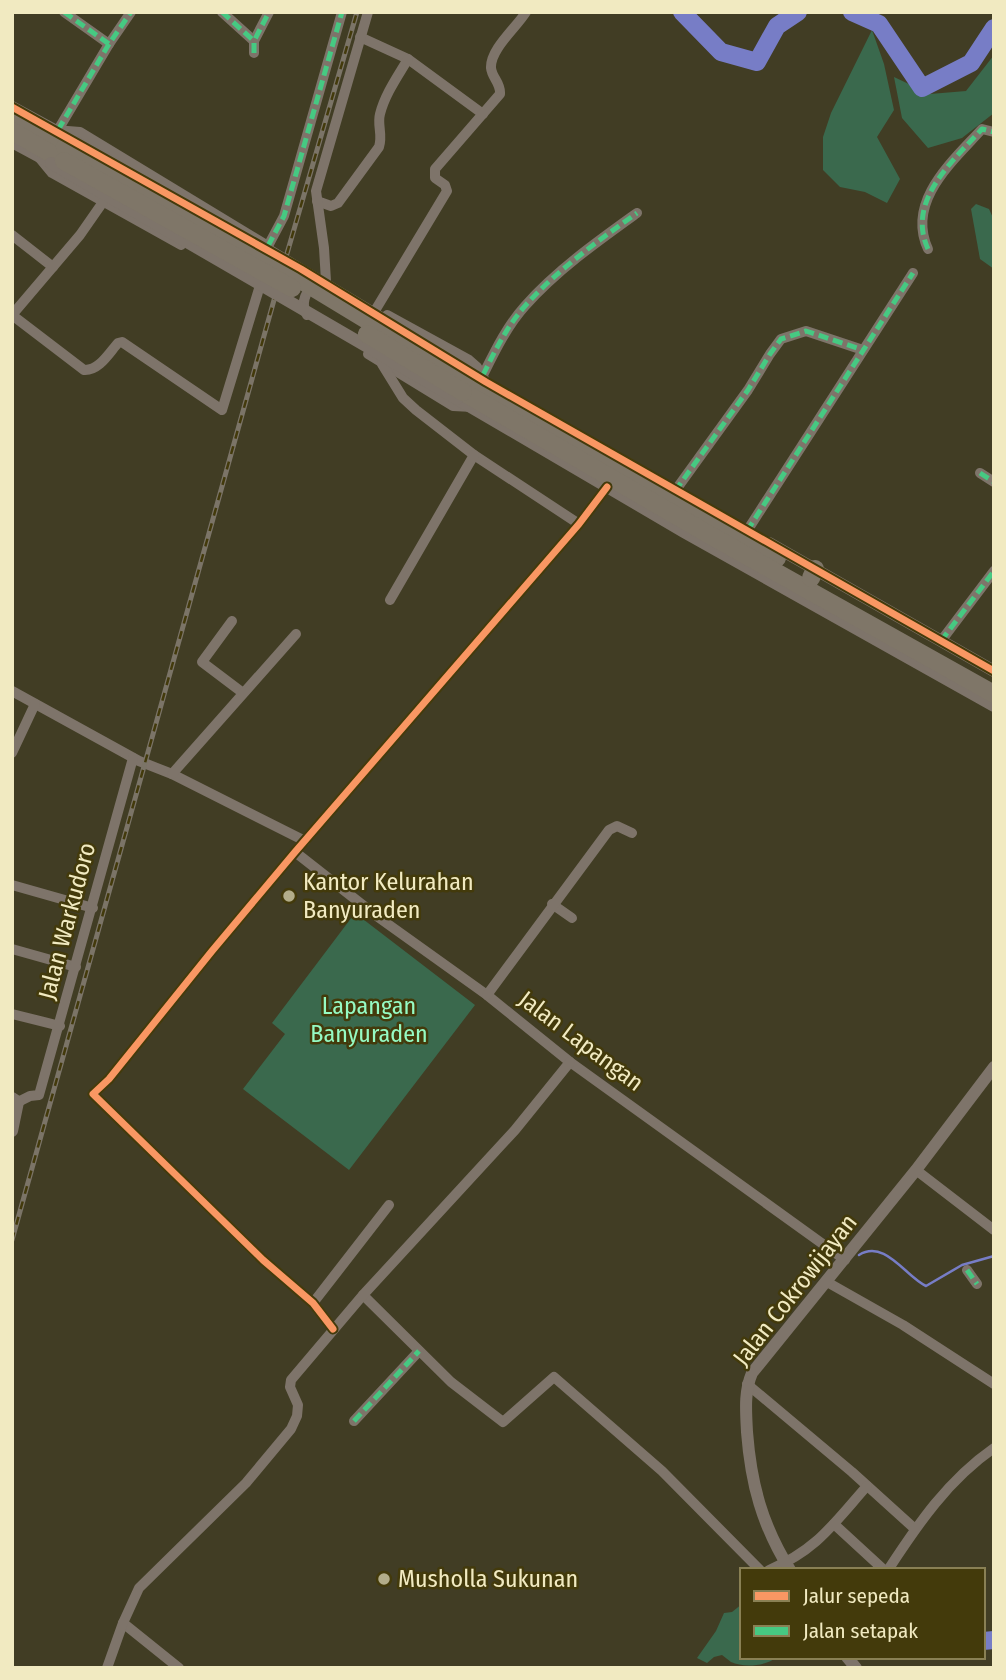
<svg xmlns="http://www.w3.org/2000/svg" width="1006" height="1680" font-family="'Fira Sans Condensed',sans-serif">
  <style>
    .green { fill: #3a694d }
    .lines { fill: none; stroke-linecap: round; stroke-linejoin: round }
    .stream { stroke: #777dc6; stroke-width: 2.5 }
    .river { stroke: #777dc6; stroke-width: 18 }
    .minor { stroke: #7e746a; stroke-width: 10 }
    .tertiary { stroke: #7e746a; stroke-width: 12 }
    .trunk { stroke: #7f7668; stroke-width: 18 }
    .rail-casing { stroke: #7b7467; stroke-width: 5 }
    .rail { stroke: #433a0b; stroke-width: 2.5; stroke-dasharray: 8; stroke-linecap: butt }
    .tertiary-bridge { stroke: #7e746a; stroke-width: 12 }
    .trunk-bridge { stroke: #7f7668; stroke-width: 18 }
    .quiet { stroke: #46c982; stroke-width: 5; stroke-dasharray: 10 5; stroke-linecap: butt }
    .cycleway-casing { stroke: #433a0b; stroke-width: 11 }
    .cycleway { stroke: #f99763; stroke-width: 7 }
    .poi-dot { fill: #b3ad8a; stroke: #433a0b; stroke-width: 2.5 }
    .labels { text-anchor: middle; stroke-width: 5; stroke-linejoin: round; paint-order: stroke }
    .poi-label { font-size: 24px; fill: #f1eac1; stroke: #433a0b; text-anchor: start }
    .street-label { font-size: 24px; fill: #f1eac1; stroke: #433a0b }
    .park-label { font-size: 24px; fill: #95fac3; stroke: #433a0b }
  </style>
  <rect width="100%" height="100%" fill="#413d24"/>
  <!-- green -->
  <g class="green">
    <polygon points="872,30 884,64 894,110 877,137 900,179 887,203 865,192 840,187 823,170 823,137 831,113"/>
    <polygon points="994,55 994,113 962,138 928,148 902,118 894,77 930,94 966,91"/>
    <polygon points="976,204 989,209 994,220 994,269 980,259 971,209"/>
    <polygon points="355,913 475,1005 349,1170 243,1089 285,1034 272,1023"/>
    <path d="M742 1604V1657H777C766 1666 744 1668 731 1662 728 1660 725 1657 722 1655L714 1657 707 1663 697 1658 716 1631 724 1613 732 1612Z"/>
  </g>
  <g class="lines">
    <!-- stream -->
    <path class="stream" d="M859 1255C885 1239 905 1276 926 1286L962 1265 994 1256"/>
    <!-- river -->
    <g class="river">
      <polyline points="682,12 721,52 757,62 777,26 798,12"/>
      <polyline points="852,12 879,24 922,88 971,63 994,28"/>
      <polyline points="983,1641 994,1640"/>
    </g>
    <!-- minor -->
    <g class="minor">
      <polyline points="64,12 109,44"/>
      <polyline points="222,12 254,41"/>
      <polyline points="360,37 408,59 483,114"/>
      <polyline points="254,53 254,41 269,12"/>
      <polyline points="55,130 80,132 268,246"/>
      <polyline points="58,130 109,44 131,12"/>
      <polyline points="38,156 52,173 181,245"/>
      <path d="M317 201 331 206 338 203 379 147C383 135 377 125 380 114 385 94 398 76 408 59"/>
      <polyline points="12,235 53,267"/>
      <path d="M928 249C906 201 952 162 982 129L994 132"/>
      <polyline points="266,256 268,246 284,216 342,12"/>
      <polyline points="326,281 324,248 316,191 368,12"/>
      <path d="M376 309 447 191 445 185 435 178V169L500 94C501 83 492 78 491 68 490 49 517 27 526 12"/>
      <path d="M12 315 84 370C99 371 109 353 118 343L122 342 222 410 262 279"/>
      <polyline points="12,315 80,235 103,202"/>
      <path d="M307 315C300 304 305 293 314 283"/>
      <polyline points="387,315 469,360 477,367 486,382"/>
      <polyline points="368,354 453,406 473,407"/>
      <polyline points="382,364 403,398 416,410 474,455 579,524"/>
      <path d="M483 375C495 351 507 326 525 306 557 270 598 241 637 213"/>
      <polyline points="980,473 994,482"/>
      <polyline points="675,491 748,390 770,354 781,339 806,331 863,350"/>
      <polyline points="747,531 913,273"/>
      <polyline points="390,600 474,455"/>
      <polyline points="232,621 202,662 243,693"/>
      <polyline points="941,641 994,571"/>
      <polyline points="12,691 139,761 172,774 305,841"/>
      <polyline points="12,753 35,704"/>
      <polyline points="172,774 296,634"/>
      <polyline points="295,852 378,917 487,995 570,1062 845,1260"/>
      <polyline points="12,885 93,908"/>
      <polyline points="552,904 572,918"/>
      <polyline points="12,949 76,967"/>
      <polyline points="487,995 609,830 617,826 632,833"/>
      <polyline points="12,1014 60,1026"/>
      <polyline points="18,1102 30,1096 39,1095 133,758"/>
      <polyline points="916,1170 994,1230"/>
      <polyline points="967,1270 977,1284"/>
      <polyline points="827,1282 903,1325 994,1384"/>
      <polyline points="363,1295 451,1382 503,1422 554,1377 662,1471 760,1570"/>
      <polyline points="313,1303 389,1205"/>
      <polyline points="333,1329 313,1303 263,1260 93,1094 109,1079 212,951 295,852 579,524 607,487"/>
      <polyline points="747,1384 852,1472 915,1529"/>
      <polyline points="354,1421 419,1351"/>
      <polyline points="834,1524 884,1570"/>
      <path d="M769 1570C817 1550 834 1523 867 1486"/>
      <path d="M888 1570C918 1524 948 1480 994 1448"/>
      <polyline points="123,1623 179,1668"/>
      <polyline points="107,1668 123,1623 139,1588 246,1483 291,1429 297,1416 298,1405 290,1387 291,1380 363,1295 515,1130 570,1062"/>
    </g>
    <!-- tertiary -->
    <g class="tertiary">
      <polyline points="12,107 71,139"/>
      <polyline points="12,142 51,163"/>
      <polyline points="457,399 684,532 994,706"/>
      <polyline points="769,543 994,671"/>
      <polyline points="12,1098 18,1102 12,1131"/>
      <path d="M790 1570C762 1525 751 1484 747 1432 746 1411 744 1392 752 1373L916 1170 994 1067"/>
      <polyline points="847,1657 856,1668"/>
    </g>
    <!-- trunk -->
    <g class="trunk">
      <polyline points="12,117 65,147"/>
      <polyline points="12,131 64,161"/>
      <polyline points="464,379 777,558"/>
      <polyline points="463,392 708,534 994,694"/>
      <polyline points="811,578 815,569"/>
    </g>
    <defs>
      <polyline id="rail" points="12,1240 286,257 357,12"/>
    </defs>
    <!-- rail casing -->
    <use href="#rail" class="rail-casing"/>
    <!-- rail -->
    <use href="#rail" class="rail"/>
    <!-- tertiary-bridge -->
    <g class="tertiary-bridge">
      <polyline points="71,139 143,180"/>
      <polyline points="51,163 457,399"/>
      <polyline points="263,247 471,372"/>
    </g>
    <!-- trunk-bridge -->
    <g class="trunk-bridge">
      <polyline points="65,147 233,239 464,379"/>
      <polyline points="64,161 292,288"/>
      <polyline points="367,334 463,392"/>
    </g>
    <!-- quiet -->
    <g class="quiet">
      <polyline points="64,12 109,44"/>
      <polyline points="222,12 254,41"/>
      <polyline points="254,53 254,41 269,12"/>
      <polyline points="58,130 109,44 131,12"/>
      <polyline points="268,246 284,216 342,12"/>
      <path d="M928 249C906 201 952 162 982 129L994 132"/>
      <path d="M483 375C495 351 507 326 525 306 557 270 598 241 637 213"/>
      <polyline points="980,473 994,482"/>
      <polyline points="675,491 748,390 770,354 781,339 806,331 863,350"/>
      <polyline points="747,531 913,273"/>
      <polyline points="941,641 994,571"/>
      <polyline points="967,1270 977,1284"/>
      <polyline points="354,1421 419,1351"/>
    </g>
    <defs>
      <g id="cycleway">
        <polyline points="12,107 301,269 486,382 994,671"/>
        <polyline points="333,1329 313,1303 263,1260 93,1094 109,1079 212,951 295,852 579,524 607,487"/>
      </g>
    </defs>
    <!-- cycleway casing -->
    <use href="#cycleway" class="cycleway-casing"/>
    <!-- cycleway -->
    <use href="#cycleway" class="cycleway"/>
  </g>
  <!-- markers -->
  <g class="poi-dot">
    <circle cx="289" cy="896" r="7"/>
    <circle cx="384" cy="1579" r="7"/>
  </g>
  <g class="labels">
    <!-- poi labels -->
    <g class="poi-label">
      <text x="303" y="890">Kantor Kelurahan<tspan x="303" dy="28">Banyuraden</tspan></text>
      <text x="398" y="1587">Musholla Sukunan</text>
    </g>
    <!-- street labels -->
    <g class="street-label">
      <text transform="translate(67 921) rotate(-75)" y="8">Jalan Warkudoro</text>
      <text transform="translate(581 1041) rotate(37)" y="8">Jalan Lapangan</text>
      <text transform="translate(795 1290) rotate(-52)" y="8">Jalan Cokrowijayan</text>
    </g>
    <!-- park labels -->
    <g class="park-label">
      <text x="369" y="1014">Lapangan<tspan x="369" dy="28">Banyuraden</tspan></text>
    </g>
  </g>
  <!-- border -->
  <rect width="1006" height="1680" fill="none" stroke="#f1eac1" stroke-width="28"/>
  <!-- legend -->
  <rect x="740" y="1568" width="245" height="91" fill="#433a0b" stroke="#898054" stroke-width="2"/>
  <rect x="754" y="1591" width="35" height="10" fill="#f99763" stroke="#898054" stroke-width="2"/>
  <text x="803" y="1603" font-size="21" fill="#f1eac1">Jalur sepeda</text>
  <rect x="754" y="1626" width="35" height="10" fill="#46c982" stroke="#898054" stroke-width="2"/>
  <text x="803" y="1638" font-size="21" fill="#f1eac1">Jalan setapak</text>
</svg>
